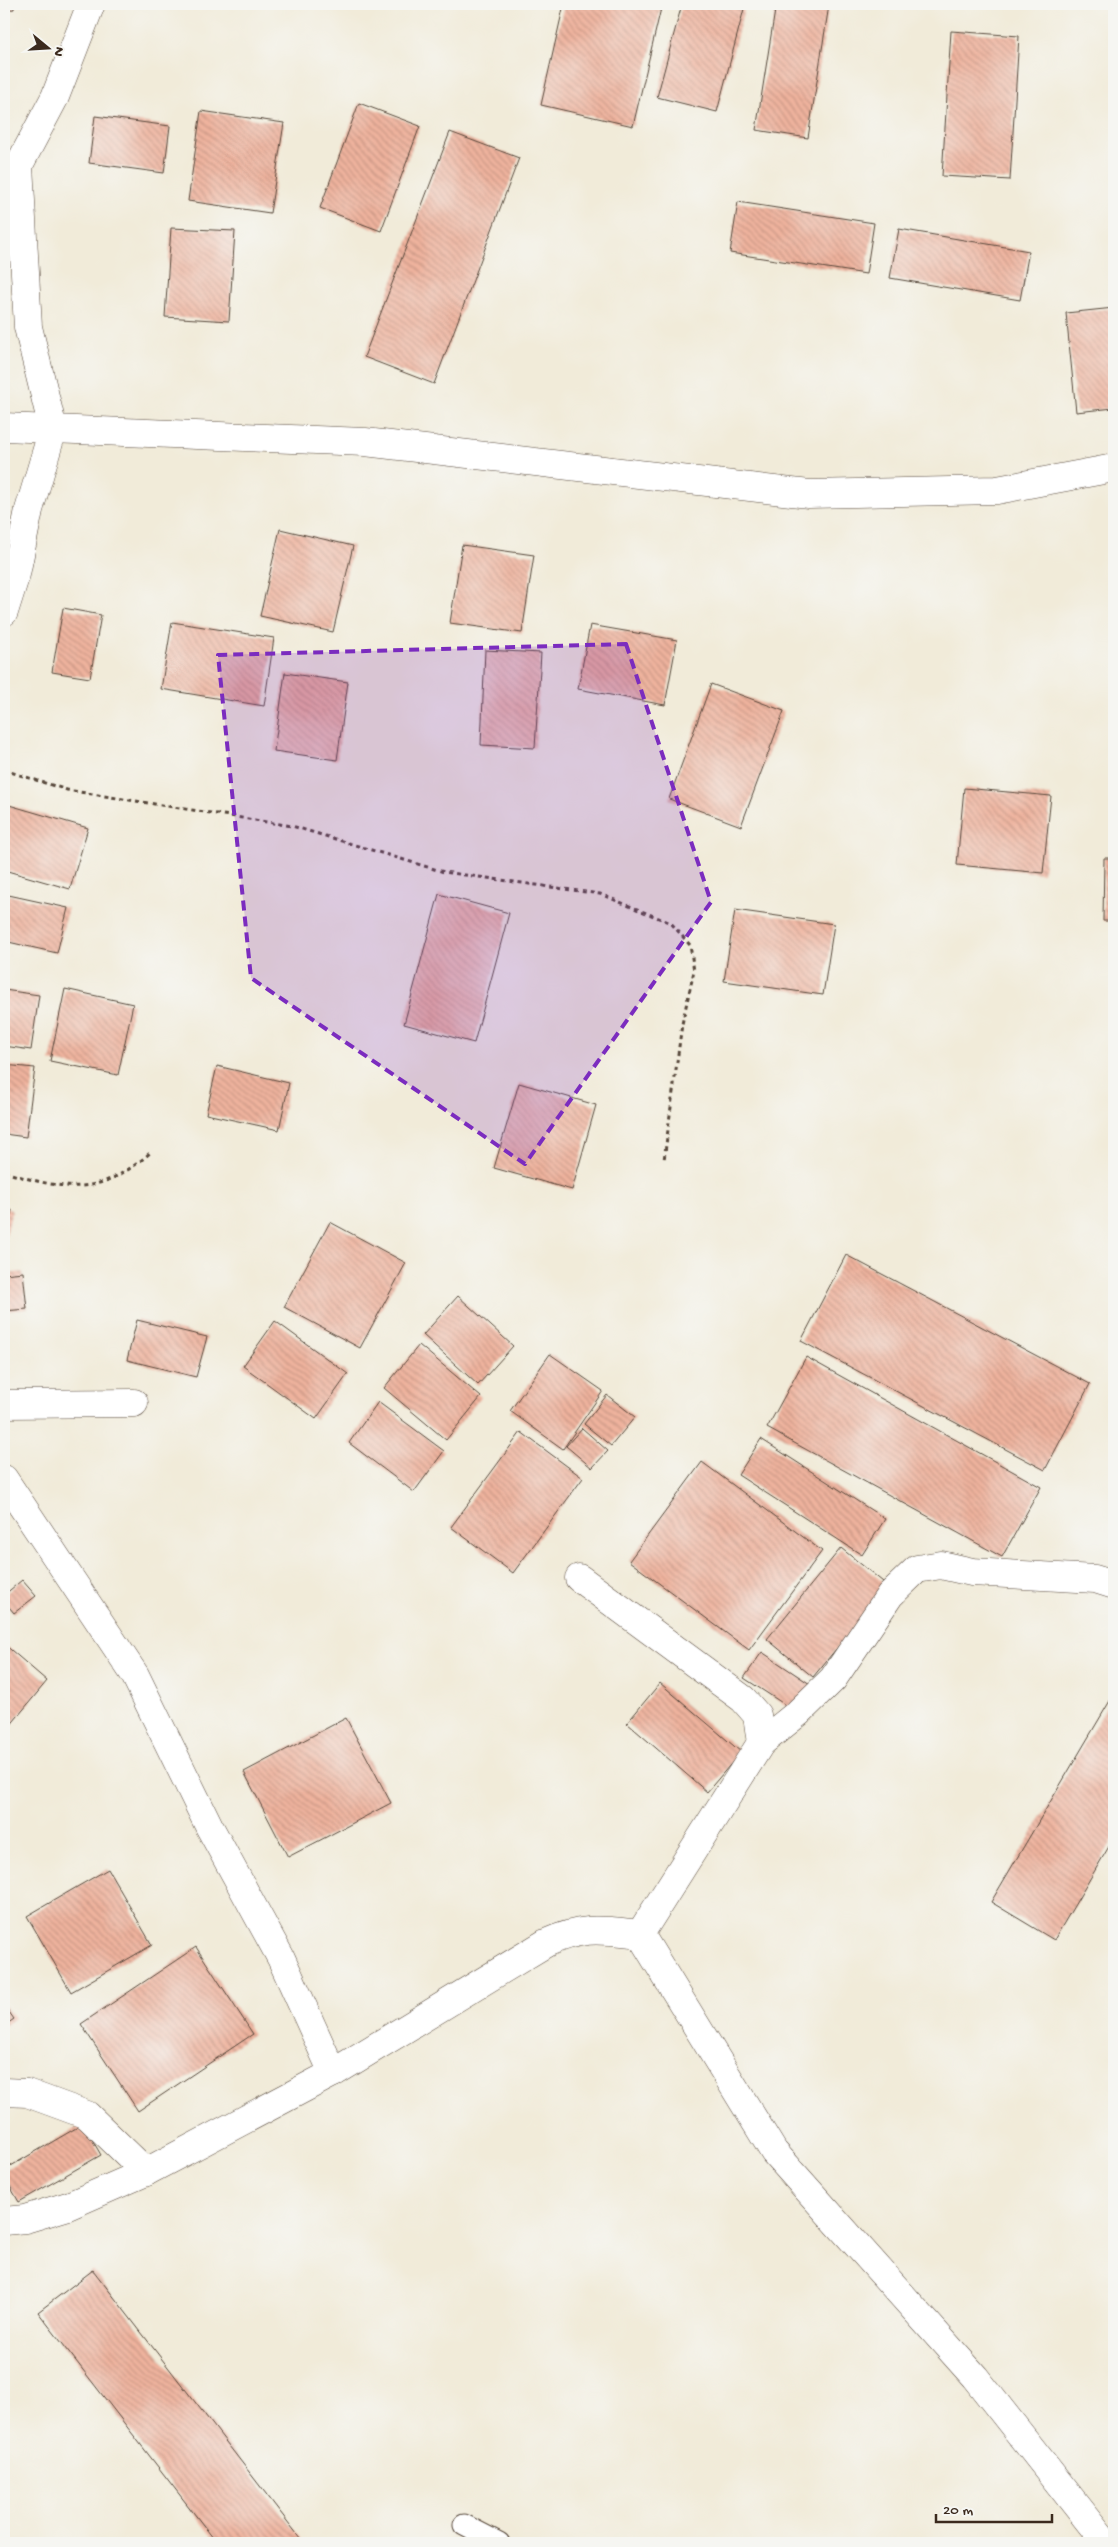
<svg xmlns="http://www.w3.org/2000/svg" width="1118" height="2547" font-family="'Gochi Hand',sans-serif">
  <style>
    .building { fill: url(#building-back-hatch) }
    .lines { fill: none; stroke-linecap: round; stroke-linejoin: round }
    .service-casing { stroke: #56473a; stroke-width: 23 }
    .minor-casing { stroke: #56473a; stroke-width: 29 }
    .path { stroke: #56473a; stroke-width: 3; stroke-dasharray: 4 4; stroke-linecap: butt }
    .service { stroke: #fff; stroke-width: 21 }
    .minor { stroke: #fff; stroke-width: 28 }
    .marked { fill: #7b2cbf; fill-opacity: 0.2; stroke: #7b2cbf; stroke-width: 4; stroke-dasharray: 10 6; stroke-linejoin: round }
  </style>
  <defs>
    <pattern id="building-back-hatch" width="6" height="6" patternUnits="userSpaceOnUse" patternTransform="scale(1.25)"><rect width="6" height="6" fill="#efb39e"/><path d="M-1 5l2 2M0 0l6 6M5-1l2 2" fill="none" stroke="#c39280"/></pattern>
  </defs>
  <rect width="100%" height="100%" fill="#f6f6f2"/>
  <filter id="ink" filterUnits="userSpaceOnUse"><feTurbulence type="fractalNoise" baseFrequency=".02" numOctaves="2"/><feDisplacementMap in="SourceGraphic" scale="10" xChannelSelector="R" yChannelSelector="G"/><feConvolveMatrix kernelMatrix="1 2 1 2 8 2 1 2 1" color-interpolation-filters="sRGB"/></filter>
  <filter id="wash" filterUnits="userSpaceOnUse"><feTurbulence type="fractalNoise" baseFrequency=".0096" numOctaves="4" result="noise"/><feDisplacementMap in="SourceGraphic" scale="20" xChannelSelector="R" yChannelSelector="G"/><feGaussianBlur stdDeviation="1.12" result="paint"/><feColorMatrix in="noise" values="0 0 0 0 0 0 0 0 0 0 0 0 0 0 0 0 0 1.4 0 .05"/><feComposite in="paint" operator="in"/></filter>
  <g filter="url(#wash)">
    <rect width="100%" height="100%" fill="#f1ebd9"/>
    <g id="blocks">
      <!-- building -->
      <g class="building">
        <polygon points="4,4 14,4 14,9 4,10"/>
        <polygon points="320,4 333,4 332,8"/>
        <polygon points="564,4 662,4 633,126 541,105"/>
        <polygon points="682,4 745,5 717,112 657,97"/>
        <polygon points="776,4 829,5 808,138 756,130"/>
        <polygon points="951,31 1019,36 1010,180 942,176"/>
        <polygon points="359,103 420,126 381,231 320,208"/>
        <polygon points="201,111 284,123 270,213 188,201"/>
        <polygon points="95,116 170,126 164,173 89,163"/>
        <polygon points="450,132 519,158 434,384 364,357"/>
        <polygon points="738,202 874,223 866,274 730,253"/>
        <polygon points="171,228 235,231 229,321 165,317"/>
        <polygon points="899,229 1029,251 1020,300 890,278"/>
        <polygon points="1114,308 1114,408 1076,412 1066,313"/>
        <polygon points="280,529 353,546 333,632 260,616"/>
        <polygon points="462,545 534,555 522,633 450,623"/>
        <polygon points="63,608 101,615 90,678 52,672"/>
        <polygon points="172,622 274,638 264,706 161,689"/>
        <polygon points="590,625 677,640 665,705 578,689"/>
        <polygon points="485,650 541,653 535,748 481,745"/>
        <polygon points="285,673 348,682 337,760 274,751"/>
        <polygon points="711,684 784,711 741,826 669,799"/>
        <polygon points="964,788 1051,796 1043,873 957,865"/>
        <polygon points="9,805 88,828 70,889 4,870 4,825"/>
        <polygon points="1104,858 1114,858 1114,921 1103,921"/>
        <polygon points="4,894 68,908 57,953 4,941"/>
        <polygon points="439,894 509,913 474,1043 404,1024"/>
        <polygon points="735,910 834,924 823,995 724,981"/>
        <polygon points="65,989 133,1004 118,1075 50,1061"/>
        <polygon points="4,990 39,995 31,1050 4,1046"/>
        <polygon points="4,1065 35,1068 26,1137 4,1134"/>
        <polygon points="217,1066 289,1083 279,1130 206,1114"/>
        <polygon points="519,1083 596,1105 572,1190 494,1168"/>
        <polygon points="4,1208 12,1210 4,1244"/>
        <polygon points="330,1222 406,1263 360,1348 284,1307"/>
        <polygon points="846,1255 1090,1384 1045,1470 801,1341"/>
        <polygon points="23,1272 27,1309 4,1311 4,1274"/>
        <polygon points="458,1296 513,1346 478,1385 423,1335"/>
        <polygon points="137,1320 207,1337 196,1377 127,1360"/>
        <polygon points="275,1321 348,1374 316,1419 243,1366"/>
        <polygon points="419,1345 481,1397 446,1440 384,1388"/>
        <polygon points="550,1354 603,1391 563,1449 510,1411"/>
        <polygon points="806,1357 1041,1487 1002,1557 767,1428"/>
        <polygon points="607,1395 635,1417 611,1446 584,1424"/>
        <polygon points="378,1402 444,1451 414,1492 349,1443"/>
        <polygon points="582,1428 608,1451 592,1468 566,1446"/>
        <polygon points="521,1432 583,1478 513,1573 451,1527"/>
        <polygon points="761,1439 885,1519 862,1555 738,1475"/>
        <polygon points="702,1462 822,1551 749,1650 629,1561"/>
        <polygon points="841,1548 888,1586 813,1677 767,1639"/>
        <polygon points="22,1580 36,1596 14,1613 4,1601 4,1595"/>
        <polygon points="4,1644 47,1681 4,1733"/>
        <polygon points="762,1652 813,1686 796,1712 744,1678"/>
        <polygon points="660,1683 741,1752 707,1792 627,1723"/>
        <polygon points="1114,1694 1114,1838 1054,1940 991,1902"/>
        <polygon points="346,1718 391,1803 288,1857 244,1772"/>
        <polygon points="108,1869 152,1945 71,1992 27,1916"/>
        <polygon points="196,1947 253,2034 138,2111 81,2024"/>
        <polygon points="4,2005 14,2019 4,2026"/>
        <polygon points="83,2124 101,2155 19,2202 4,2176 4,2170"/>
        <polygon points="93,2270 304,2543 217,2543 38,2312"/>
      </g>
    </g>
  </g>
  <g filter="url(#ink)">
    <use href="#blocks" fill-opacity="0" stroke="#56473a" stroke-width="1"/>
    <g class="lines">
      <defs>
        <polyline id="service" points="464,2525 499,2543"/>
        <g id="minor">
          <polyline points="4,427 365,442 809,494 997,490 1114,468"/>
          <polyline points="4,612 16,574 29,510 53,429 28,327 19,165 55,97 91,4"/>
          <polyline points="4,1404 134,1403"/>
          <polyline points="4,1479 135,1675 209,1826 281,1958 333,2073"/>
          <polyline points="579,1578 743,1699 757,1715 761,1743"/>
          <polyline points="640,1934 774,2152 975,2377 1106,2543"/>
          <polyline points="640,1934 761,1743 798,1713 833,1679 890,1595 917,1569 941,1565 972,1572 1095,1579 1114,1585"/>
          <polyline points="4,2092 27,2093 87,2115 146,2172"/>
          <path d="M4 2221 25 2219 68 2206 146 2172 333 2073 546 1943C583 1926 601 1930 640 1934"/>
        </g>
      </defs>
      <!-- service casing -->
      <use href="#service" class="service-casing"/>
      <!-- minor casing -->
      <use href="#minor" class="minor-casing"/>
      <!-- path -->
      <g class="path">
        <polyline points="4,770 67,790 292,826 444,872 600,894 671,923 690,945 694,971 682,1024 664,1160"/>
        <path d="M4 1172C66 1190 98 1198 150 1153"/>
      </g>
      <!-- service -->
      <use href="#service" class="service"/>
      <!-- minor -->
      <use href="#minor" class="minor"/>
    </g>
  </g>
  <!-- marked area -->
  <path class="marked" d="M626 644 711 902 525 1164 251 978 218 655Z"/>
  <!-- margin -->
  <rect width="1118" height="2547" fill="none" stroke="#f6f6f2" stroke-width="20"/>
  <!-- north arrow -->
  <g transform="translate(48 48) rotate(108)" stroke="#f6f6f2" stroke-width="4" paint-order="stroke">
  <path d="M0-4L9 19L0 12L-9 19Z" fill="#3b2a1e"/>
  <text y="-8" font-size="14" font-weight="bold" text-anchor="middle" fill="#3b2a1e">N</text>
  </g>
  <!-- scale -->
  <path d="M936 2514v8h116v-8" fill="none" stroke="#3b2a1e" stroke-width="2.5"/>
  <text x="943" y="2514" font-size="15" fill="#3b2a1e" stroke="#f6f6f2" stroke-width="4" paint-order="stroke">20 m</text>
</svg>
